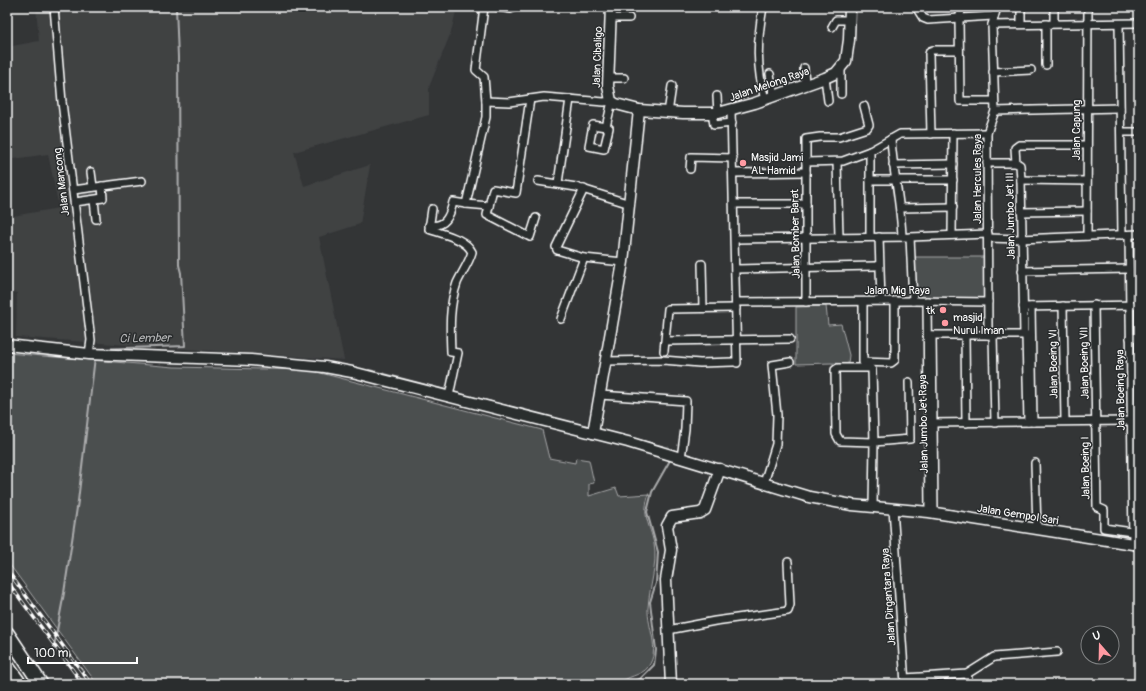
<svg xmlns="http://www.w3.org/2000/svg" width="1146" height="691" font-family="Pangolin,sans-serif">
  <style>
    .built { fill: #404243 }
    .green { fill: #4c4f50; stroke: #a6a7a8 }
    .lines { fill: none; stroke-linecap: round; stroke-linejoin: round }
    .stream { stroke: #abacad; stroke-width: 2 }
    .street-casing { stroke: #fff; stroke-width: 10 }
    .secondary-casing { stroke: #fff; stroke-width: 13 }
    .highway-casing { stroke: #fff; stroke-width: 16 }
    .street { stroke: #2a2d2e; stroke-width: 7 }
    .secondary { stroke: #2a2d2e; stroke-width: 10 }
    .highway { stroke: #2a2d2e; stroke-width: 13 }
    .rail-casing { stroke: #fff; stroke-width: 3.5 }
    .rail { stroke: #2a2d2e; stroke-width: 2; stroke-dasharray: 6; stroke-linecap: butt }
    .poi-dot { fill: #ff9aa2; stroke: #2a2d2e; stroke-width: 1.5 }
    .labels { text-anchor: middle; stroke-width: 3; stroke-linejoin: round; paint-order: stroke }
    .street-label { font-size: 11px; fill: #fff; stroke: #2a2d2e }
    .poi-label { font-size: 11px; fill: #fff; stroke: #2a2d2e; text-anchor: start }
    .water-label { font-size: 12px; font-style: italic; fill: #b2b3b4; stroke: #2a2d2e }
  </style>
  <rect width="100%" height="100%" fill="#333536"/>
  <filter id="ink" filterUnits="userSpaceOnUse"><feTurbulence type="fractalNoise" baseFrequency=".025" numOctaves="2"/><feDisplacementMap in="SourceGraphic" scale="8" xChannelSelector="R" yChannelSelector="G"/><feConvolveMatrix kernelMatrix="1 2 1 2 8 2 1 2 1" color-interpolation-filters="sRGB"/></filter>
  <g filter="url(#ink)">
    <!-- built -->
    <polygon class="built" points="36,7 457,7 451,32 429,87 429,115 294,152 304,186 370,165 360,224 319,237 344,360 16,337 17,293 7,291 7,217 59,208 48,154 7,160 7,47 39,41"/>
    <!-- green -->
    <g class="green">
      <polygon points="915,257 984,257 985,298 916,298"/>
      <polygon points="826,306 828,325 841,324 849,355 848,364 831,363 796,364 796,307"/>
      <path d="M7 353 174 367 309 370 542 430 549 458 575 463 576 458 589 460 594 483 589 484V496L616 488 619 496 649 494C641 517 650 523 654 544 658 565 649 587 648 608 647 628 661 649 648 667 642 676 625 676 620 684H97L7 561Z"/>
    </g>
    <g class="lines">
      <!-- stream -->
      <g class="stream">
        <polyline points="96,351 97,349 185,346 181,273 179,265 178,57 176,7"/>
        <polyline points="369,370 557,419"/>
        <polyline points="597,429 669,448 670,450"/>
        <polyline points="53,652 64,593 78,501 95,357"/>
        <polyline points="629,684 640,679 654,665 656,650 650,602 656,583 658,552 647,512 652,492 669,462 669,459"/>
      </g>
      <defs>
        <g id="street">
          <polyline points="54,7 62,102 91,340 89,354"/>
          <polyline points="484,7 476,70 484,77 486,101 486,117 466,204 489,206 493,189 516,193 530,99"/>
          <polyline points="497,7 511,9"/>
          <path d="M763 7C757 41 756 66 765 100"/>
          <polyline points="916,7 923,18 928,20 993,16"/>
          <polyline points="962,7 959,19 960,101 993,101"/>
          <polyline points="1054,7 1054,23"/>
          <polyline points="611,18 629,18"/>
          <polyline points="1021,24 1021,7"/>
          <polyline points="1046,24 1046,65"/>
          <polyline points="1119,24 1122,235"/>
          <polyline points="992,25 1139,23"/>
          <polyline points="832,27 836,20 850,20"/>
          <polyline points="804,68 805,85"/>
          <polyline points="841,68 841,94"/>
          <polyline points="993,72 1031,70"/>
          <polyline points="770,74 774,96"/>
          <polyline points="608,78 624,78"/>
          <polyline points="825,78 828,101"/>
          <polyline points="717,96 718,113"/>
          <polyline points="486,101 509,102 544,97 604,102 611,101"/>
          <polyline points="731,110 737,363"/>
          <polyline points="995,111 1120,108"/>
          <polyline points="668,113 672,86"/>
          <polyline points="712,113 714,125 732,123"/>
          <polyline points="606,127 609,128 604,149 589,146 593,125 606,127 612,101"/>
          <polyline points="1121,132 1139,132"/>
          <polyline points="931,134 929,54 930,51 933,50 959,50"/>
          <path d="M891 139C893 172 901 204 902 237"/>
          <polyline points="806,162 843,161 870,151 900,134 987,133"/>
          <polyline points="837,162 839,237"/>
          <polyline points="987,163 1016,163"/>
          <polyline points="893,165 953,164"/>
          <polyline points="690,169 691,157 733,158"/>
          <polyline points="91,172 93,187"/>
          <polyline points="734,173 806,172"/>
          <polyline points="870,180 953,180"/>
          <polyline points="1021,180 1087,181"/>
          <polyline points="538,181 576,187 630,204"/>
          <polyline points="558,183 570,99"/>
          <polyline points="584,189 556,247 557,250 584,258 623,262"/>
          <polyline points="73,190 142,181"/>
          <polyline points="94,200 96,219"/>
          <polyline points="75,202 103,198 102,186"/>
          <polyline points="735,204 806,204"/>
          <polyline points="489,206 487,215 530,237 536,218"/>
          <polyline points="901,208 953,207"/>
          <path d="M432 209 429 229C442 234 465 238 472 252 469 263 462 272 457 283 449 306 450 328 451 352L458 353 449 396"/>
          <polyline points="1021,212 1087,211"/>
          <path d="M429 225C445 228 450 216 453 202L466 204"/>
          <polyline points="952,235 953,133"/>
          <polyline points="1129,235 1133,544"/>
          <polyline points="1087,236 1088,7"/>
          <polyline points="870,237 870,151"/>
          <polyline points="879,237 881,301"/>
          <polyline points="910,237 913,301"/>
          <polyline points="988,238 1020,239 1139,234"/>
          <polyline points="735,239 910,237 988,234"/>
          <polyline points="702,264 703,308"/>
          <polyline points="736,269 875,266"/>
          <polyline points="1022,271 1129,269"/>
          <polyline points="927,301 929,512"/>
          <polyline points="736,302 913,301 988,302"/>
          <polyline points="806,302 806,139 820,137 839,137 867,128 869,125 864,106"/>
          <polyline points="863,302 863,362 891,363 895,360 895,301"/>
          <polyline points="1094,305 1097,507 1104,510 1104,528 1139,533"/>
          <polyline points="1063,306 1065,421"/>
          <polyline points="1023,307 1139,305"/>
          <polyline points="1031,307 1033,422"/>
          <polyline points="561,319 584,258"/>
          <polyline points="927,335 1027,335"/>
          <polyline points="932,335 934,513"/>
          <polyline points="965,335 966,423"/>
          <polyline points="988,335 987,133 995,111 992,25 997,7"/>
          <polyline points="993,335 995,423"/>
          <polyline points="1024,335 1021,180 1020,165 1016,163 1015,148 1019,145 1086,145"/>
          <polyline points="1026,335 1028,422"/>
          <polyline points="1130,338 1139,337"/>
          <polyline points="666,341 790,339"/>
          <polyline points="664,351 668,309 736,308"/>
          <polyline points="606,361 663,360 700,363 733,362"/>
          <polyline points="1131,370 1139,370"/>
          <polyline points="600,395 686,401 685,429 681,458"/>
          <polyline points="929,423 1131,421"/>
          <polyline points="1035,463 1037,529"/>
          <polyline points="764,483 776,444 777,415 772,365 790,362"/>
          <polyline points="873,506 874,442 872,370 870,368 838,368 835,370 836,434 840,441 874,442 910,439 909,382"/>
          <polyline points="893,508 905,684"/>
          <polyline points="668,630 715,621 788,611 790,605 788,562"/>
          <polyline points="967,674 969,684"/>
          <polyline points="905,678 967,674 994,657 1057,652"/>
        </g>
        <g id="secondary">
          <polyline points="611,7 608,86 611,101 616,104 639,110 683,113 718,113 755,103 825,78 836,73 846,61 849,40 850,7"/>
          <polyline points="7,345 89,354 251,360 325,367 352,372 628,442 809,497 852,505 929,512 1139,545"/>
          <polyline points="593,433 623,262 639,110"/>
          <polyline points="671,684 666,580 671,550 667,526 672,517 700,513 705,510 720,469"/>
        </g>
        <g id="highway">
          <polyline points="7,633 41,684"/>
          <polyline points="7,666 20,684"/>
        </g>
      </defs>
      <!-- street casing -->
      <use href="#street" class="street-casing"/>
      <!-- secondary casing -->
      <use href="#secondary" class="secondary-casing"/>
      <!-- highway casing -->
      <use href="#highway" class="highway-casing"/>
      <!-- street -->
      <use href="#street" class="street"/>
      <!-- secondary -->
      <use href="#secondary" class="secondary"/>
      <!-- highway -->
      <use href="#highway" class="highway"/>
      <defs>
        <g id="rail">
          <polyline points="7,570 91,684"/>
          <polyline points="7,581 83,684"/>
        </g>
      </defs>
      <!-- rail casing -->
      <use href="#rail" class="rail-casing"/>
      <!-- rail -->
      <use href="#rail" class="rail"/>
    </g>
  </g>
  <!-- markers -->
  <g class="poi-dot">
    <circle cx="743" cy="163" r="4"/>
    <circle cx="943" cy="310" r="4"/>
    <circle cx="945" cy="323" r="4"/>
  </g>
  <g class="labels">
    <!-- street labels -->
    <g class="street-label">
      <text transform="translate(597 57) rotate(-88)" y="4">Jalan Cibaligo</text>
      <text transform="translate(769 84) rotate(-19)" y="4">Jalan Melong Raya</text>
      <text transform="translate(1076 130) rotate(-90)" y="4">Jalan Capung</text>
      <text transform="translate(977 179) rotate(-90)" y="4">Jalan Hercules Raya</text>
      <text transform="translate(61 182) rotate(-97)" y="4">Jalan Mancong</text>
      <text transform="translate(1010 216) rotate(-91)" y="4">Jalan Jumbo Jet III</text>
      <text transform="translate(795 234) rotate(-91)" y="4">Jalan Bomber Barat</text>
      <text x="897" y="294">Jalan Mig Raya</text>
      <text transform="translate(1084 363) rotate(-91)" y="4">Jalan Boeing VII</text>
      <text transform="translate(1053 364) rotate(-91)" y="4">Jalan Boeing VI</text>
      <text transform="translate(1120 390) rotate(-91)" y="4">Jalan Boeing Raya</text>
      <text transform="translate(923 424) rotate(-91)" y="4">Jalan Jumbo Jet Raya</text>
      <text transform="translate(1085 468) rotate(-91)" y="4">Jalan Boeing I</text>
      <text transform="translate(1018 514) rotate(9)" y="4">Jalan Gempol Sari</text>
      <text transform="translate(888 597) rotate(-94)" y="4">Jalan Dirgantara Raya</text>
    </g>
    <!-- poi labels -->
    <g class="poi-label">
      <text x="751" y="161">Masjid Jami<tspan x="751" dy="13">AL Hamid</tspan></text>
      <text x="935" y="314" text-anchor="end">tk</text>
      <text x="953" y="321">masjid<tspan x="953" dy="13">Nurul Iman</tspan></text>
    </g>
    <!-- water labels -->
    <g class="water-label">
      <text transform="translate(145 338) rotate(-1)" y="4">Ci Lember</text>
    </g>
  </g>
  <!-- margin -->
  <rect width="1146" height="691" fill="none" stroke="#2a2d2e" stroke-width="24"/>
  <rect x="12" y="12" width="1122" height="667" fill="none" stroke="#fff" stroke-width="1.5" filter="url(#ink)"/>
  <!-- north arrow -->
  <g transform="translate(1100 645) rotate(340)"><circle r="19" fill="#2a2d2e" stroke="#7f8182"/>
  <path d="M0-3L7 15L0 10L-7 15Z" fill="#ff9aa2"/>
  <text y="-6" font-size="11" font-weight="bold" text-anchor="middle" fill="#ffffff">U</text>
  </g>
  <!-- scale -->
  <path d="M28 657v6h109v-6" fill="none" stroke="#ffffff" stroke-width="2"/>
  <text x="34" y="657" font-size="12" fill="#ffffff" stroke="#2a2d2e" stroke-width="3" paint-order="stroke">100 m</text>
</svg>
